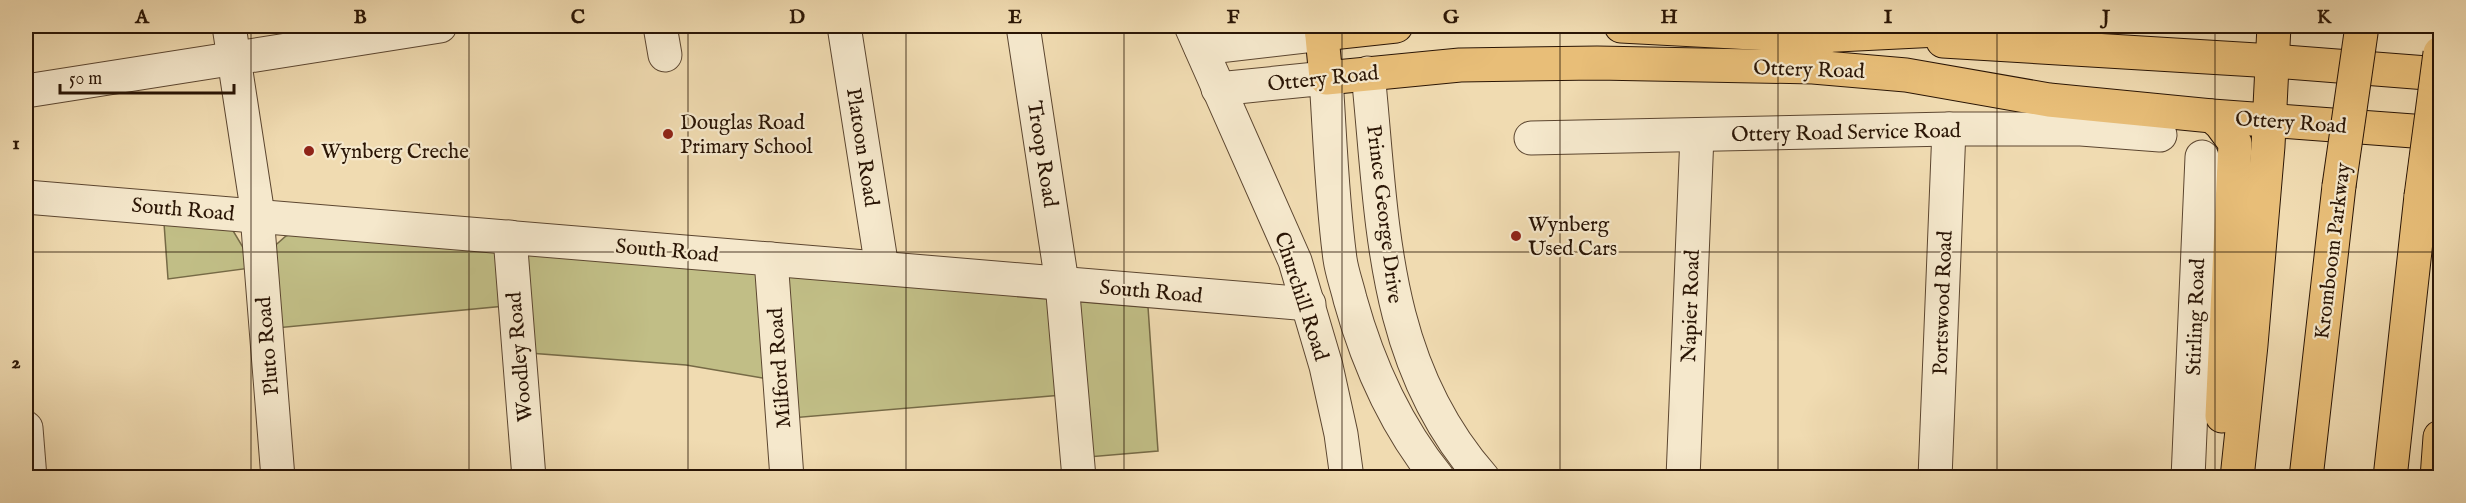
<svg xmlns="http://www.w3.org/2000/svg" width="2466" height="503" font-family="'IM FELL English',serif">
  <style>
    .green { fill: #c1be86; stroke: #766a46; stroke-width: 1.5 }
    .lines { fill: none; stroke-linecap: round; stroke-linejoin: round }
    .minor-casing { stroke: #5c4630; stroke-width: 35 }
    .major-casing { stroke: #2a1505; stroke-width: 35 }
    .highway-casing { stroke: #2a1505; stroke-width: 35 }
    .minor { stroke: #f5e8cc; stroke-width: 33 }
    .major { stroke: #e8be78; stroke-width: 33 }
    .highway { stroke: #e8be78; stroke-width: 33 }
    .highway-bridge-casing { stroke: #2a1505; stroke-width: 35; stroke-linecap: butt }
    .highway-bridge { stroke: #e8be78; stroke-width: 33 }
    .grid { fill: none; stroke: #2a1505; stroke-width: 1.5; stroke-opacity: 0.55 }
    .poi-dot { fill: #8f2418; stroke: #f5e8cc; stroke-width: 2 }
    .labels { text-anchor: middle; stroke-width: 4.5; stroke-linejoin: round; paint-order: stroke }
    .street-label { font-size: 21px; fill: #2a1505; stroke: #f5e8cc }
    .poi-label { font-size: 21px; fill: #2a1505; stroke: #f5e8cc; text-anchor: start }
    .neatline { fill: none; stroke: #2a1505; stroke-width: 2 }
    .grid-label { font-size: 20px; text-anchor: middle; font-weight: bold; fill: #2a1505 }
  </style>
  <rect width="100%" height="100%" fill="#f0dbb1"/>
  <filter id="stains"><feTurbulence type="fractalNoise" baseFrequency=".00333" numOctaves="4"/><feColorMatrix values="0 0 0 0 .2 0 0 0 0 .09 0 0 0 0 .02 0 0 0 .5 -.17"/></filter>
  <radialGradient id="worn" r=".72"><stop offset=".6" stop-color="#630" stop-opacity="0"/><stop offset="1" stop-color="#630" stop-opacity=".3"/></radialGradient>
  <!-- green -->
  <g class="green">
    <polygon points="164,223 232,229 244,249 251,268 168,279"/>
    <polygon points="291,234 494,252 497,255 505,306 276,328 270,250 286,236"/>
    <polygon points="529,252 760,274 769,379 686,365 529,353 524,258"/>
    <polygon points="784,276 1055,298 1062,395 791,418"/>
    <polygon points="1076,301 1148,307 1158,451 1088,457"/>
  </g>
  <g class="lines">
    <defs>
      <g id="minor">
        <polyline points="229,26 256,202 278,478"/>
        <polyline points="660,26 665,55"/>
        <polyline points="844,26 882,268"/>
        <polyline points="1023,26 1062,283 1079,478"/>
        <polyline points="1191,26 1295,261 1326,366 1341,434 1347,478"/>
        <polyline points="1201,48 1322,34"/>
        <path d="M1368 73C1383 218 1380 361 1483 478"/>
        <path d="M1218 89 1326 78C1330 138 1332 200 1340 259 1342 273 1347 286 1350 299 1368 364 1395 425 1438 478"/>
        <polyline points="26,91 440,26"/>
        <polyline points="1531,138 1949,129 2081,129 2160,135"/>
        <polyline points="26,197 1309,304"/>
        <polyline points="510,237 529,478"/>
        <polyline points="771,259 787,478"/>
        <polyline points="26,428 30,478"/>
        <polyline points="1683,478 1697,135"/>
        <polyline points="1935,478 1949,129"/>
        <polyline points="2188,478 2202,157"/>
      </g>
      <g id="major">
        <polyline points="1321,26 1326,78 1460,65 1597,63 1813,67 1906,75 2049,100 2212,116 2440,133"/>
        <polyline points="1621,26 1825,37"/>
        <polyline points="1322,34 1396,26"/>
        <polyline points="1943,41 2273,61 2440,74"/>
      </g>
      <g id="highway">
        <polyline points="1797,37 2019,26"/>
        <polyline points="2212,116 2221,124 2235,143 2222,416"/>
        <polyline points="2237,478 2251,345 2268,146 2274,26"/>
        <polyline points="2306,478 2339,186"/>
        <polyline points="2390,478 2421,196"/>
        <polyline points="2437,478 2440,437"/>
      </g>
    </defs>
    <!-- minor casing -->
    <use href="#minor" class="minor-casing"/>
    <!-- major casing -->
    <use href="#major" class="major-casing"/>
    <!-- highway casing -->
    <use href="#highway" class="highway-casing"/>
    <!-- minor -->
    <use href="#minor" class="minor"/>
    <!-- major -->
    <use href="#major" class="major"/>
    <!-- highway -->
    <use href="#highway" class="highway"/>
    <defs>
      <g id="highway-bridge">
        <polyline points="2339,186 2362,26"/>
        <polyline points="2421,196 2440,53"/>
      </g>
    </defs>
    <!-- highway-bridge casing -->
    <use href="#highway-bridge" class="highway-bridge-casing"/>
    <!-- highway-bridge -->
    <use href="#highway-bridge" class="highway-bridge"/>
  </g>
  <!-- grid -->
  <path class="grid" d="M251 26V478M469 26V478M688 26V478M906 26V478M1124 26V478M1342 26V478M1560 26V478M1778 26V478M1997 26V478M2215 26V478M26 252H2440"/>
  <!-- markers -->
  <g class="poi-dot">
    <circle cx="668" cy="134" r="6"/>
    <circle cx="309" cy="151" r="6"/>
    <circle cx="1516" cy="236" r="6"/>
  </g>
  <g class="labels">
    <!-- street labels -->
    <g class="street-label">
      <text transform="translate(1809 69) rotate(2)" y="7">Ottery Road</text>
      <text transform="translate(1323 78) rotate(-6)" y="7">Ottery Road</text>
      <text transform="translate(2291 122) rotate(4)" y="7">Ottery Road</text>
      <text transform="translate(1846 132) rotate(-1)" y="7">Ottery Road Service Road</text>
      <text transform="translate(863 147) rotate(81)" y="7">Platoon Road</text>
      <text transform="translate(1043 154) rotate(81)" y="7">Troop Road</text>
      <text transform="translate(183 209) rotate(5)" y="7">South Road</text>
      <text transform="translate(1385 214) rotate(83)" y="7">Prince George Drive</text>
      <text transform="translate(667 250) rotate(5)" y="7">South Road</text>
      <text transform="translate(2332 251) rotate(-83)" y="7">Kromboom Parkway</text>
      <text transform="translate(1151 291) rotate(5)" y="7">South Road</text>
      <text transform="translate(1302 296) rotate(72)" y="7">Churchill Road</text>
      <text transform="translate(1942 303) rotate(-88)" y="7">Portswood Road</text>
      <text transform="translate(1690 306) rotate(-88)" y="7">Napier Road</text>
      <text transform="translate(2195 317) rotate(-88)" y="7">Stirling Road</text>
      <text transform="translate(267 346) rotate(-95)" y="7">Pluto Road</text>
      <text transform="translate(519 357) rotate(-95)" y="7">Woodley Road</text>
      <text transform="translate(779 368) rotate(-94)" y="7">Milford Road</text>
    </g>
    <!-- poi labels -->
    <g class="poi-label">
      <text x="680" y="129">Douglas Road<tspan x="680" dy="24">Primary School</tspan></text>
      <text x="321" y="158">Wynberg Creche</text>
      <text x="1528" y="231">Wynberg<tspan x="1528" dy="24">Used Cars</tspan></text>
    </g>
  </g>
  <!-- margin -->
  <rect width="2466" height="503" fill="none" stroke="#f0dbb1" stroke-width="66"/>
  <!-- scale -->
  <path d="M60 84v9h174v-9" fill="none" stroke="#2a1505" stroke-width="3"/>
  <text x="69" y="84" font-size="18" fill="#2a1505" stroke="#f5e8cc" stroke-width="4.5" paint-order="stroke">50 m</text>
  <rect x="33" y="33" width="2400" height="437" class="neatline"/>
  <g class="grid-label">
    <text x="142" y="23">A</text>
    <text x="360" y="23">B</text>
    <text x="578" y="23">C</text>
    <text x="797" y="23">D</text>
    <text x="1015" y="23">E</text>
    <text x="1233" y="23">F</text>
    <text x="1451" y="23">G</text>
    <text x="1669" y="23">H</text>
    <text x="1888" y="23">I</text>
    <text x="2106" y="23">J</text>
    <text x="2324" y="23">K</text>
    <text x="16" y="149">1</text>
    <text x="16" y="368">2</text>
  </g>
  <rect width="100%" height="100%" filter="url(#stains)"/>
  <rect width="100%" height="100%" fill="url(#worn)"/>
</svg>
